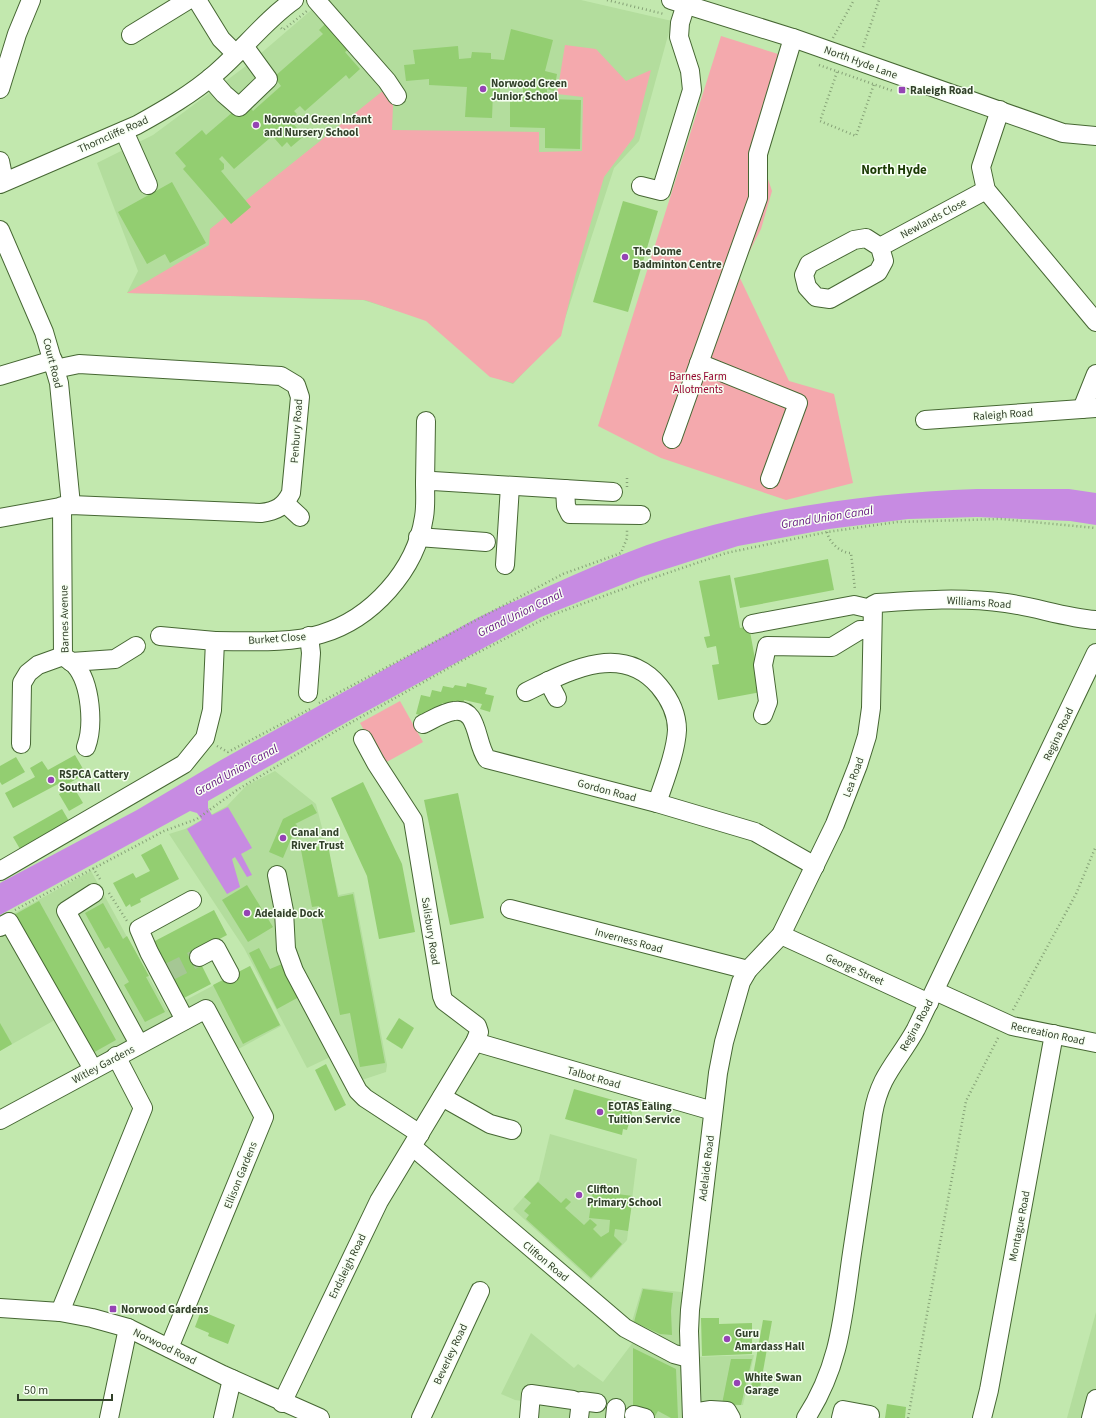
<svg xmlns="http://www.w3.org/2000/svg" width="1096" height="1418" font-family="'Source Sans 3',sans-serif">
  <style>
    .built { fill: #b3dd9d }
    .green { fill: #f4a9ad }
    .water { fill: #c78be2 }
    .building { fill: #93ce71 }
    .lines { fill: none; stroke-linecap: round; stroke-linejoin: round }
    .minor-tunnel { stroke: #a5c794; stroke-width: 18; stroke-dasharray: 18 9; stroke-linecap: butt }
    .minor-casing { stroke: #466733; stroke-width: 20 }
    .path { stroke: #85a176; stroke-width: 2.5; stroke-dasharray: 1 3; stroke-linecap: butt }
    .minor { stroke: #fff; stroke-width: 18 }
    .poi-dot { fill: #9544b4; stroke: #f7fff3; stroke-width: 1.5 }
    .labels { text-anchor: middle; stroke-width: 3; stroke-linejoin: round; paint-order: stroke }
    .street-label { font-size: 11px; fill: #32412a; stroke: #f7fff3 }
    .poi-label { font-size: 11px; font-weight: bold; fill: #32412a; stroke: #f7fff3; text-anchor: start }
    .park-label { font-size: 11px; fill: #94032f; stroke: #f7fff3 }
    .water-label { font-size: 12px; font-style: italic; fill: #681b83; stroke: #f7fff3 }
    .quarter-label { font-size: 13px; font-weight: bold; fill: #1a3903; stroke: #f7fff3 }
  </style>
  <rect width="100%" height="100%" fill="#c2e8ae"/>
  <!-- built -->
  <g class="built">
    <polygon points="323,0 581,0 672,21 639,141 614,168 560,334 513,384 491,376 427,320 363,300 127,293 138,271 97,163 153,135 246,66"/>
    <polygon points="275,771 316,804 339,895 354,892 387,1065 386,1072 359,1081 343,1051 307,1068 244,948 169,834 185,829 227,806 246,786"/>
    <polygon points="91,871 167,1010 250,966 281,1026 231,1053 207,1006 90,1068 60,1017 0,1051 0,921"/>
    <polygon points="550,1134 637,1159 627,1240 591,1280 513,1209 539,1180"/>
    <polygon points="642,1288 691,1293 693,1357 754,1355 743,1405 727,1406 734,1418 527,1418 529,1402 515,1400 501,1394 531,1333 574,1368 578,1364 603,1382 634,1341 628,1335"/>
    <polygon points="1096,1312 1096,1418 1067,1418"/>
  </g>
  <!-- green -->
  <g class="green">
    <polygon points="721,36 791,58 761,158 772,191 761,229 738,274 789,381 834,394 853,483 786,500 661,458 598,426"/>
    <polygon points="565,45 596,49 626,81 651,70 634,137 604,177 575,277 561,336 513,383 490,377 426,321 365,300 127,293 209,245 210,229 394,82 392,130 539,132 539,152 582,151 583,97 557,94"/>
    <polygon points="400,701 423,742 383,764 360,723"/>
  </g>
  <!-- water -->
  <path class="water" d="M977 489H1069L1096 493V525L1070 521 977 517 908 519 829 529 738 546 641 577 541 617 354 718 208 801V808L212 815 228 807 252 848 241 854 252 875 247 877 235 857 232 859 240 887 227 894 187 829 202 820 197 813 190 811 0 915V883L137 810 221 760 468 623C485 614 502 606 520 599 568 578 615 555 665 539 765 507 873 493 977 489Z"/>
  <!-- building -->
  <g class="building">
    <polygon points="326,23 349,49 345,52 360,69 349,79 346,75 305,111 300,106 294,111 297,114 290,120 304,136 291,147 287,142 282,147 269,132 267,134 270,138 234,169 222,156 219,159 224,164 224,169 221,171 251,207 231,224 183,169 186,166 175,153 202,130 206,135 234,111 249,106 253,111 281,86 274,77 323,34 319,30"/>
    <polygon points="511,29 553,40 545,71 557,74 554,91 547,89 547,99 581,100 580,149 545,148 545,128 510,127 510,102 523,102 523,88 500,88 500,92 493,92 492,118 465,117 467,87 429,85 429,79 406,81 404,65 415,64 413,50 458,46 459,59 471,58 472,52 491,53 491,59 504,60"/>
    <polygon points="172,182 206,243 170,263 165,254 147,264 118,212"/>
    <polygon points="623,201 658,211 628,312 593,302"/>
    <polygon points="828,559 834,590 740,608 734,578"/>
    <polygon points="730,575 740,628 749,626 761,692 718,700 712,665 719,664 716,646 707,648 704,637 710,636 699,581"/>
    <polygon points="467,683 487,688 485,694 494,696 490,712 480,709 482,704 464,700 463,704 452,701 451,705 442,703 440,710 432,708 429,717 416,714 421,695 430,697 432,690 441,692 443,686 453,688 455,685 466,687"/>
    <polygon points="75,755 86,774 60,788 58,784 13,808 5,793 35,777 30,768 42,761 48,770"/>
    <polygon points="16,757 25,772 2,785 0,782 0,766"/>
    <polygon points="363,782 402,864 415,932 379,939 367,876 331,798"/>
    <polygon points="73,786 83,803 69,811 59,794"/>
    <polygon points="458,793 484,918 450,925 424,800"/>
    <polygon points="312,804 317,813 295,824 297,825 283,858 269,852 283,819"/>
    <polygon points="62,809 69,821 20,849 13,837"/>
    <polygon points="161,844 179,879 140,899 141,902 131,907 130,904 126,907 113,883 133,873 136,878 150,871 141,855"/>
    <polygon points="328,845 338,897 353,894 385,1063 360,1067 350,1013 340,1015 319,906 312,907 301,850"/>
    <polygon points="247,885 273,927 248,942 222,900"/>
    <polygon points="39,901 116,1040 91,1054 14,915"/>
    <polygon points="103,903 123,939 127,936 149,976 146,977 165,1012 145,1022 124,985 129,982 109,947 105,949 85,913"/>
    <polygon points="214,910 227,935 195,952 211,984 182,999 153,942"/>
    <polygon points="259,948 270,969 282,964 299,997 277,1009 249,953"/>
    <polygon points="250,966 280,1025 243,1044 213,985"/>
    <polygon points="399,1018 414,1028 402,1049 386,1039"/>
    <polygon points="0,1023 12,1044 0,1051"/>
    <polygon points="326,1064 346,1105 335,1111 315,1070"/>
    <polygon points="574,1089 634,1106 627,1130 623,1129 622,1135 565,1119"/>
    <polygon points="538,1182 561,1203 566,1198 571,1202 565,1208 584,1225 590,1219 597,1225 593,1229 601,1237 609,1232 610,1220 589,1218 593,1191 633,1196 628,1231 615,1229 614,1236 622,1244 591,1278 526,1219 529,1215 524,1211 531,1203 524,1197"/>
    <polygon points="643,1289 673,1293 671,1311 672,1335 660,1334 634,1322"/>
    <polygon points="201,1311 235,1325 228,1344 208,1336 209,1333 195,1327"/>
    <polygon points="701,1318 719,1318 719,1324 752,1323 752,1354 702,1356"/>
    <polygon points="763,1320 772,1321 760,1388 751,1387"/>
    <polygon points="633,1348 676,1369 678,1418 671,1418 658,1411 655,1416 633,1406"/>
    <polygon points="731,1359 752,1359 741,1405 722,1404"/>
    <polygon points="887,1404 906,1407 905,1418 885,1418"/>
  </g>
  <g class="lines">
    <!-- minor-tunnel -->
    <polyline class="minor-tunnel" points="167,973 199,957"/>
    <defs>
      <g id="minor">
        <polyline points="197,0 221,39 236,54"/>
        <polyline points="316,0 387,81 397,96"/>
        <polyline points="671,0 793,38 1063,133 1096,136"/>
        <polyline points="131,35 188,0"/>
        <polyline points="210,78 224,94 239,107 268,79 244,46"/>
        <polyline points="0,89 17,34 31,0"/>
        <polyline points="1000,110 981,167 986,190 1096,322"/>
        <polyline points="124,131 148,185"/>
        <polyline points="0,161 4,181"/>
        <path d="M0 184 137 125C164 110 192 94 216 73 243 50 265 20 294 0"/>
        <polyline points="641,186 661,191 692,90 690,71 679,37 680,23 686,4"/>
        <polyline points="0,230 44,332 59,383 71,505"/>
        <polyline points="880,247 866,238 854,240 809,264 804,275 807,287 816,297 830,299 878,272 884,261 880,247 986,190"/>
        <polyline points="699,363 798,403 770,479"/>
        <polyline points="0,376 53,360"/>
        <polyline points="1082,409 1096,374"/>
        <polyline points="925,420 1096,408"/>
        <polyline points="672,439 758,198 758,154 793,38"/>
        <polyline points="425,483 426,421"/>
        <polyline points="565,489 566,506 570,514 641,515"/>
        <polyline points="286,504 300,517"/>
        <path d="M62 506 63 656C67 659 72 662 75 665 91 683 94 726 86 747"/>
        <path d="M0 518 71 505 261 513C276 511 284 507 291 493L300 397 296 385 281 376 79 364 55 369"/>
        <polyline points="418,537 486,542"/>
        <polyline points="505,565 510,486"/>
        <polyline points="752,624 854,605 871,609"/>
        <path d="M215 641C248 641 289 644 321 634 372 619 416 570 424 517 426 506 425 494 425 483L433 481 613 492"/>
        <polyline points="71,662 115,659 136,646"/>
        <polyline points="548,681 557,698"/>
        <path d="M526 692C567 672 621 641 659 686 669 698 677 713 677 730 676 752 664 782 657 803"/>
        <polyline points="308,693 311,653 309,636"/>
        <polyline points="763,715 768,702 763,665 767,646 832,647 860,630 872,630"/>
        <path d="M423 724C432 720 444 712 454 711 479 707 475 743 487 759L657 803 755 832 815 866"/>
        <polyline points="21,744 22,683 28,673 38,665 63,656"/>
        <polyline points="0,871 184,764 205,738 212,710 215,641 160,636"/>
        <polyline points="277,875 284,911 286,949 294,971 358,1091 365,1098 420,1134"/>
        <polyline points="94,893 66,911 139,1044"/>
        <polyline points="510,909 748,970"/>
        <polyline points="0,927 9,922 93,1069"/>
        <polyline points="781,935 929,1003"/>
        <polyline points="199,957 216,948 230,974"/>
        <polyline points="935,991 1012,1026 1096,1043"/>
        <polyline points="185,1020 149,952 139,929 192,900"/>
        <polyline points="475,1042 713,1111"/>
        <polyline points="442,1097 490,1124 512,1130"/>
        <polyline points="0,1120 206,1009 264,1117 169,1348"/>
        <polyline points="413,1147 625,1328 674,1354 689,1358"/>
        <polyline points="0,1308 60,1312 92,1318 128,1328 223,1375 320,1418"/>
        <polyline points="60,1312 143,1108 116,1056"/>
        <polyline points="282,1403 379,1201 475,1042 479,1032 477,1026 444,1001 442,996 413,820 376,763 363,739"/>
        <polyline points="692,1413 711,1410 727,1411 731,1418"/>
        <polyline points="634,1415 645,1418"/>
        <polyline points="109,1418 128,1328"/>
        <polyline points="223,1418 232,1379"/>
        <polyline points="421,1418 480,1291"/>
        <polyline points="529,1418 531,1394 573,1400"/>
        <polyline points="579,1418 581,1401 597,1403"/>
        <polyline points="615,1418 616,1408"/>
        <path d="M692 1418 689 1331 690 1310 718 1073 724 1042 741 982 748 970 781 935 835 824 858 765 867 736 871 708 873 605 877 603C920 600 963 597 1006 603 1036 607 1066 618 1096 620"/>
        <path d="M806 1418C841 1364 843 1314 852 1253 859 1206 866 1160 873 1114 880 1074 898 1062 916 1029L1096 653"/>
        <polyline points="841,1418 843,1410 870,1415"/>
        <polyline points="982,1418 989,1390 1054,1034"/>
        <polyline points="1091,1418 1096,1399"/>
      </g>
    </defs>
    <!-- minor casing -->
    <use href="#minor" class="minor-casing"/>
    <!-- path -->
    <g class="path">
      <polyline points="607,0 664,14"/>
      <polyline points="281,28 283,30 307,11"/>
      <polyline points="833,38 854,0"/>
      <polyline points="863,47 879,0"/>
      <polyline points="819,65 893,91"/>
      <polyline points="837,72 820,121 856,136 874,84"/>
      <polyline points="627,478 627,488"/>
      <path d="M827 532C829 542 840 553 851 553L855 590"/>
      <polyline points="319,703 563,574 621,553 627,538 627,529"/>
      <polyline points="217,746 228,752 310,709"/>
      <polyline points="93,868 100,879"/>
      <polyline points="109,893 127,921"/>
      <polyline points="15,910 164,831 197,819 237,790 336,731 461,661 552,615 650,579 726,553 827,532 897,522 1001,519 1096,528"/>
      <polyline points="1013,1010 1076,894 1096,846"/>
      <polyline points="908,1418 966,1101 999,1036"/>
    </g>
    <!-- minor -->
    <use href="#minor" class="minor"/>
  </g>
  <!-- markers -->
  <g class="poi-dot">
    <circle cx="483" cy="89" r="4"/>
    <rect x="898" y="86" width="8" height="8" rx="2"/>
    <circle cx="256" cy="125" r="4"/>
    <circle cx="625" cy="257" r="4"/>
    <circle cx="51" cy="780" r="4"/>
    <circle cx="283" cy="838" r="4"/>
    <circle cx="247" cy="913" r="4"/>
    <circle cx="600" cy="1112" r="4"/>
    <circle cx="579" cy="1195" r="4"/>
    <rect x="109" y="1305" width="8" height="8" rx="2"/>
    <circle cx="727" cy="1339" r="4"/>
    <circle cx="737" cy="1383" r="4"/>
  </g>
  <g class="labels">
    <!-- street labels -->
    <g class="street-label">
      <text transform="translate(861 62) rotate(20)" y="4">North Hyde Lane</text>
      <text transform="translate(113 134) rotate(-24)" y="4">Thorncliffe Road</text>
      <text transform="translate(933 218) rotate(-28)" y="4">Newlands Close</text>
      <text transform="translate(53 363) rotate(76)" y="4">Court Road</text>
      <text transform="translate(1003 414) rotate(-4)" y="4">Raleigh Road</text>
      <text transform="translate(296 431) rotate(-86)" y="4">Penbury Road</text>
      <text transform="translate(979 602) rotate(4)" y="4">Williams Road</text>
      <text transform="translate(64 619) rotate(-91)" y="4">Barnes Avenue</text>
      <text transform="translate(277 638) rotate(-4)" y="4">Burket Close</text>
      <text transform="translate(1058 734) rotate(-65)" y="4">Regina Road</text>
      <text transform="translate(853 777) rotate(-70)" y="4">Lea Road</text>
      <text transform="translate(607 790) rotate(15)" y="4">Gordon Road</text>
      <text transform="translate(431 931) rotate(81)" y="4">Salisbury Road</text>
      <text transform="translate(629 940) rotate(15)" y="4">Inverness Road</text>
      <text transform="translate(855 969) rotate(24)" y="4">George Street</text>
      <text transform="translate(916 1025) rotate(-61)" y="4">Regina Road</text>
      <text transform="translate(1048 1033) rotate(12)" y="4">Recreation Road</text>
      <text transform="translate(103 1064) rotate(-28)" y="4">Witley Gardens</text>
      <text transform="translate(594 1077) rotate(16)" y="4">Talbot Road</text>
      <text transform="translate(706 1168) rotate(-83)" y="4">Adelaide Road</text>
      <text transform="translate(240 1175) rotate(-68)" y="4">Ellison Gardens</text>
      <text transform="translate(1019 1226) rotate(-79)" y="4">Montague Road</text>
      <text transform="translate(546 1261) rotate(40)" y="4">Clifton Road</text>
      <text transform="translate(347 1266) rotate(-64)" y="4">Endsleigh Road</text>
      <text transform="translate(165 1346) rotate(26)" y="4">Norwood Road</text>
      <text transform="translate(450 1354) rotate(-65)" y="4">Beverley Road</text>
    </g>
    <!-- poi labels -->
    <g class="poi-label">
      <text x="491" y="87">Norwood Green<tspan x="491" dy="13">Junior School</tspan></text>
      <text x="910" y="94">Raleigh Road</text>
      <text x="264" y="123">Norwood Green Infant<tspan x="264" dy="13">and Nursery School</tspan></text>
      <text x="633" y="255">The Dome<tspan x="633" dy="13">Badminton Centre</tspan></text>
      <text x="59" y="778">RSPCA Cattery<tspan x="59" dy="13">Southall</tspan></text>
      <text x="291" y="836">Canal and<tspan x="291" dy="13">River Trust</tspan></text>
      <text x="255" y="917">Adelaide Dock</text>
      <text x="608" y="1110">EOTAS Ealing<tspan x="608" dy="13">Tuition Service</tspan></text>
      <text x="587" y="1193">Clifton<tspan x="587" dy="13">Primary School</tspan></text>
      <text x="121" y="1313">Norwood Gardens</text>
      <text x="735" y="1337">Guru<tspan x="735" dy="13">Amardass Hall</tspan></text>
      <text x="745" y="1381">White Swan<tspan x="745" dy="13">Garage</tspan></text>
    </g>
    <!-- park labels -->
    <g class="park-label">
      <text x="698" y="380">Barnes Farm<tspan x="698" dy="13">Allotments</tspan></text>
    </g>
    <!-- water labels -->
    <g class="water-label">
      <text transform="translate(827 517) rotate(-9)" y="4">Grand Union Canal</text>
      <text transform="translate(520 613) rotate(-26)" y="4">Grand Union Canal</text>
      <text transform="translate(236 770) rotate(-29)" y="4">Grand Union Canal</text>
    </g>
    <!-- quarter labels -->
    <g class="quarter-label">
      <text x="894" y="174">North Hyde</text>
    </g>
  </g>
  <!-- scale -->
  <path d="M18 1394v6h94v-6" fill="none" stroke="#32412a" stroke-width="2"/>
  <text x="24" y="1394" font-size="12" fill="#32412a" stroke="#f7fff3" stroke-width="3" paint-order="stroke">50 m</text>
</svg>
